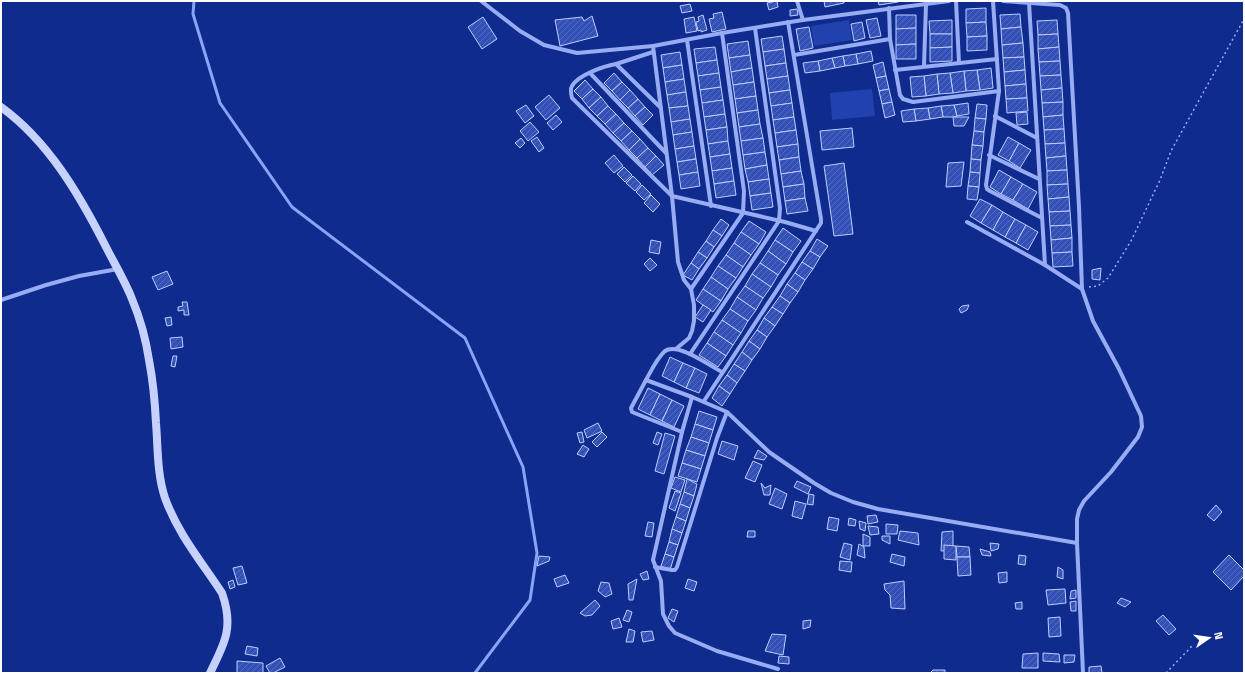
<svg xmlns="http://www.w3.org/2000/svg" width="1245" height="674" font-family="'Space Grotesk',sans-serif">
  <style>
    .pitch { fill: #2041ae }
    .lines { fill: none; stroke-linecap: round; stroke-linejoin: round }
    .stream { stroke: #88a3f7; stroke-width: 3 }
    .building { fill: url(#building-hatch); stroke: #becdfe }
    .path { stroke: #97acf3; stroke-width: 1.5; stroke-dasharray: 2 3; stroke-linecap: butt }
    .street { stroke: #97acf3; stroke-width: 4 }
    .secondary { stroke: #c6d2fd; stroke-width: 8 }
  </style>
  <defs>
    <pattern id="building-hatch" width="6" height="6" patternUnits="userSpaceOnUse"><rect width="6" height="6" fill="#3350b6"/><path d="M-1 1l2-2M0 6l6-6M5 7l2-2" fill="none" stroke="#526ac1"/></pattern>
  </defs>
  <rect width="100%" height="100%" fill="#0f2b8e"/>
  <!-- pitch -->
  <g class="pitch">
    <polygon points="849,20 852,40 814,46 811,26"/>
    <polygon points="872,89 875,116 832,120 830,93"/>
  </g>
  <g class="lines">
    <!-- stream -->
    <polyline class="stream" points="194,1 193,14 220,103 292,207 465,338 523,467 537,553 530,600 475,673"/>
  </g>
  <!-- building -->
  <g class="building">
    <polygon points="777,1 778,7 769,10 767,3"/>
    <polygon points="824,1 844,1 844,3 825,7"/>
    <polygon points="878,1 898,1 898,2 879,5"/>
    <polygon points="690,4 692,11 682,13 680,6"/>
    <polygon points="986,8 986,22 966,23 966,9"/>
    <polygon points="797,9 798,15 790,16 790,10"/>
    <polygon points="722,12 726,29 712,32 709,19 714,18 713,14"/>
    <polygon points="1020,14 1021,27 1001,29 1000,15"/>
    <polygon points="703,15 707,30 701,32 701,30 698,31 696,22 699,21 698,17"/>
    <polygon points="896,15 916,15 916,28 896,29"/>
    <polygon points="592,16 598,36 560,46 555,20 582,17 584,21"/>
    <polygon points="483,17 497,39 482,49 468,27"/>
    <polygon points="694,17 697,31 686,33 684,19"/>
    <polygon points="877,18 881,36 870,38 866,20"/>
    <polygon points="952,20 952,34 930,34 929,21"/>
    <polygon points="1057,20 1058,34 1038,35 1037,21"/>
    <polygon points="862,22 865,38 854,41 851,24"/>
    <polygon points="986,22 987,36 967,37 966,23"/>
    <polygon points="809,27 813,48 800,51 796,29"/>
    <polygon points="1021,27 1023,43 1002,45 1001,29"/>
    <polygon points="916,28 916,44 896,45 896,29"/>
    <polygon points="930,34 952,34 952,47 930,48"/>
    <polygon points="1058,34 1059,47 1038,49 1038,35"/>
    <polygon points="782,36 784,49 763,52 761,39"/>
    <polygon points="987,36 987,50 967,51 967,37"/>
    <polygon points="748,41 750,55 729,58 727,44"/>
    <polygon points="1023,43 1024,57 1003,58 1002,45"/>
    <polygon points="916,44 916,59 896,59 896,45"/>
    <polygon points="715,47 717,60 696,63 694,49"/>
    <polygon points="952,47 952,61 930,62 930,48"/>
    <polygon points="1059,47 1060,61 1039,62 1038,49"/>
    <polygon points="784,49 786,63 765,66 763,52"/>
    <polygon points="871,51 873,61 858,64 856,54"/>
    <polygon points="680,52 682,65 663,68 661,55"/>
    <polygon points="856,54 858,64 845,66 843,56"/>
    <polygon points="750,55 752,68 731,72 729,58"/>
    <polygon points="843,56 845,66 835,68 832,58"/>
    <polygon points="1024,57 1025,70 1004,72 1003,58"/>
    <polygon points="832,58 835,68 820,71 818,61"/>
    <polygon points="717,60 719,73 698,76 696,63"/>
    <polygon points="818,61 820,71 805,73 803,63"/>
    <polygon points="1060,61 1061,75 1040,76 1039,62"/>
    <polygon points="883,62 886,76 876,78 873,65"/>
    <polygon points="786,63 788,76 767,79 765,66"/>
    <polygon points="682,65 684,79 665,82 663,68"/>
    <polygon points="752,68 754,82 733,85 731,72"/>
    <polygon points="991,68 993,88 980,90 977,70"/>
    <polygon points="977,70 980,90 966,91 964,71"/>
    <polygon points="1025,70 1026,84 1005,86 1004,72"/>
    <polygon points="964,71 966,91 953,93 950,73"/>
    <polygon points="614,73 622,82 612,91 604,83"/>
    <polygon points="719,73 721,87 700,90 698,76"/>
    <polygon points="950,73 953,93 939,94 937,74"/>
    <polygon points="937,74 939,94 926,96 924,76"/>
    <polygon points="1061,75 1062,88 1041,90 1040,76"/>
    <polygon points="788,76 790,90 769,93 767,79"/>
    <polygon points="886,76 889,89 879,91 876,78"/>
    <polygon points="924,76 926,96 912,97 910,77"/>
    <polygon points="684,79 686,92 667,95 665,82"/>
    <polygon points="585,80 593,89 582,99 574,91"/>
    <polygon points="622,82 630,90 620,100 612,91"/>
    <polygon points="754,82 756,96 735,99 733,85"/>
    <polygon points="1026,84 1027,98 1006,99 1005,86"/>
    <polygon points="721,87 723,100 702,103 700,90"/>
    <polygon points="1062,88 1063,102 1042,103 1041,90"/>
    <polygon points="593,89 601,97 589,108 582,99"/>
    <polygon points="889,89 892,102 882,104 879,91"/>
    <polygon points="630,90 638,99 628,108 620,100"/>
    <polygon points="790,90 792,103 771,106 769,93"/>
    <polygon points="686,92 688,106 669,108 667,95"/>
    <polygon points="549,95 560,108 546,120 535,107"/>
    <polygon points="756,96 758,110 737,113 735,99"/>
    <polygon points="601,97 608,106 597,116 589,108"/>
    <polygon points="1027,98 1028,111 1007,113 1006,99"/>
    <polygon points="638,99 645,107 635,116 628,108"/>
    <polygon points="723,100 725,114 704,117 702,103"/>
    <polygon points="892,102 895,115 885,118 882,104"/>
    <polygon points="1063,102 1063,115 1043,117 1042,103"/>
    <polygon points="792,103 794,117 773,120 771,106"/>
    <polygon points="968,103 969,114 957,116 954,105"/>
    <polygon points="977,104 987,105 986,119 975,118"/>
    <polygon points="526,105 534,116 525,123 516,111"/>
    <polygon points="954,105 957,116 953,117 943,117 941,106"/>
    <polygon points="608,106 616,114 605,124 597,116"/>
    <polygon points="688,106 690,119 671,122 669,108"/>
    <polygon points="941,106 943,117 930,119 928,108"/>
    <polygon points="645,107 653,115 643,125 635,116"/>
    <polygon points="928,108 930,119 916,121 914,109"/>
    <polygon points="914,109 916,121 903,122 901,111"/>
    <polygon points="758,110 760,124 739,127 737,113"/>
    <polygon points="1027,112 1028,124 1017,125 1016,113"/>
    <polygon points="616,114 624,123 613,133 605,124"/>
    <polygon points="725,114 727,127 706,130 704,117"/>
    <polygon points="556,115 562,122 553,130 547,123"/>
    <polygon points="1063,115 1064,129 1044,130 1043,117"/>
    <polygon points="794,117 796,130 775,133 773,120"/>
    <polygon points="953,117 969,117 964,126 954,126"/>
    <polygon points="975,118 986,119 984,132 974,131"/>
    <polygon points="690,119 692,132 673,135 671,122"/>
    <polygon points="530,122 539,132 528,141 520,131"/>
    <polygon points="624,123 632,131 621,141 613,133"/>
    <polygon points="760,124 763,138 741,141 739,127"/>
    <polygon points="727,127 728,141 708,144 706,130"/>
    <polygon points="852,128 854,147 822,150 820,131"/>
    <polygon points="1064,129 1065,143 1045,144 1044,130"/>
    <polygon points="796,130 798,144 777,147 775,133"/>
    <polygon points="632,131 640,139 629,150 621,141"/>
    <polygon points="974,131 984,132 983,146 972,145"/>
    <polygon points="692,132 694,146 675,149 673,135"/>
    <polygon points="537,137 544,148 539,152 531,141"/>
    <polygon points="1008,137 1019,143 1009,161 998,155"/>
    <polygon points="521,138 525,143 520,148 515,143"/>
    <polygon points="763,138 765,152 743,155 741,141"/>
    <polygon points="640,139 648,148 637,158 629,150"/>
    <polygon points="728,141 730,154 710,157 708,144"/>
    <polygon points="1019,143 1031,150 1020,168 1009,161"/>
    <polygon points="1065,143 1066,156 1046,158 1045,144"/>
    <polygon points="798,144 799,157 779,160 777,147"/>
    <polygon points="972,145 983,146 981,160 971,159"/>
    <polygon points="694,146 696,159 677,162 675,149"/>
    <polygon points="648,148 656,156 645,167 637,158"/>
    <polygon points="765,152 767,165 745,169 743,155"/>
    <polygon points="730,154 732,168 712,171 710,157"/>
    <polygon points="614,155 623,166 614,173 605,163"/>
    <polygon points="656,156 664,165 652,175 645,167"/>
    <polygon points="1066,156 1067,170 1047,171 1046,158"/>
    <polygon points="799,157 801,171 781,174 779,160"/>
    <polygon points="696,159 698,172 679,175 677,162"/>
    <polygon points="971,159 981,160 980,173 970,172"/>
    <polygon points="964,162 961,186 946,187 948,163"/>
    <polygon points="844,163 853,234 834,236 824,166"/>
    <polygon points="767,165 769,179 748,182 745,169"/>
    <polygon points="624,167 632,175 625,182 617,174"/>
    <polygon points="732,168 734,181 714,184 712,171"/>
    <polygon points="999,170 1011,177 1001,194 990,187"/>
    <polygon points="1067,170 1068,184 1047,185 1047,171"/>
    <polygon points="801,171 804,184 783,187 781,174"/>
    <polygon points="698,172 700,186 681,189 679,175"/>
    <polygon points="970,172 980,173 979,187 968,186"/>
    <polygon points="633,176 641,184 635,191 626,183"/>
    <polygon points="1011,177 1023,184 1013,200 1001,194"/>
    <polygon points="769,179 771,193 750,196 748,182"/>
    <polygon points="734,181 736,195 716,198 714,184"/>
    <polygon points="804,184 805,198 785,201 783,187"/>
    <polygon points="1023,184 1037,192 1028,209 1013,200"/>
    <polygon points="1068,184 1069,197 1048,199 1047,185"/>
    <polygon points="642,185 651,194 644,200 636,192"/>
    <polygon points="968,186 979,187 977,200 967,199"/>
    <polygon points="771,193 773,207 752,210 750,196"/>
    <polygon points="651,195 660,204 653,212 644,203"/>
    <polygon points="1069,197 1070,211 1049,212 1048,199"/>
    <polygon points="805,198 808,211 787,214 785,201"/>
    <polygon points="980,199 992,205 981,223 970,216"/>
    <polygon points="992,205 1003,212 993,230 981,223"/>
    <polygon points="1070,211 1071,225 1050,226 1049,212"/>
    <polygon points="1003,212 1015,219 1005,237 993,230"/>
    <polygon points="721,219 729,225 722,236 713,230"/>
    <polygon points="1015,219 1026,225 1016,243 1005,237"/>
    <polygon points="749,221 766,232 759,244 741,232"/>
    <polygon points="1026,225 1038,232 1028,250 1016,243"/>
    <polygon points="1071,225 1072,238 1051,240 1050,226"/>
    <polygon points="783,228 801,241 793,252 775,240"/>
    <polygon points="713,230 722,236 714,247 706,241"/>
    <polygon points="741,232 759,244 751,255 734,243"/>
    <polygon points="1072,238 1072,252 1052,253 1051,240"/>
    <polygon points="817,239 828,246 820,257 810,251"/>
    <polygon points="651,240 661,242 659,254 649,252"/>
    <polygon points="775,240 793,252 786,264 768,251"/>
    <polygon points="706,241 714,247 707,258 698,252"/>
    <polygon points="734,243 751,255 743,267 726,255"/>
    <polygon points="768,251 786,264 778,275 760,263"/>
    <polygon points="810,251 820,257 813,269 802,262"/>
    <polygon points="698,252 707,258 699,269 691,263"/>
    <polygon points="1072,252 1073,266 1053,267 1052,253"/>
    <polygon points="726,255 743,267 736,278 718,266"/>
    <polygon points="650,258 657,265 650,271 644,264"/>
    <polygon points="802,262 813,269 805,280 795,273"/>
    <polygon points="691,263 699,269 692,280 683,275"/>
    <polygon points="760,263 778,275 771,287 752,274"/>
    <polygon points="718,266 736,278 728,289 711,277"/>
    <polygon points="1101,268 1100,280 1092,279 1092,270"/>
    <polygon points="167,271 173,284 158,290 152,277"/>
    <polygon points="795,273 805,280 798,292 787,284"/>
    <polygon points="752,274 771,287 763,298 745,286"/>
    <polygon points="711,277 728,289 721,301 703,289"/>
    <polygon points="787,284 798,292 790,303 780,296"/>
    <polygon points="745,286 763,298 756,310 737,297"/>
    <polygon points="703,289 721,301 713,312 696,300"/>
    <polygon points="780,296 790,303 783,314 772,307"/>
    <polygon points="737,297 756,310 748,321 730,309"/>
    <polygon points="182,302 187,302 189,315 184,315 184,310 178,311 178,307 183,306"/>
    <polygon points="703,305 711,310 703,322 695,317"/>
    <polygon points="969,305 967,310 961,313 959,309 962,306"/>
    <polygon points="772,307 783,314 775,326 764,318"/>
    <polygon points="730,309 748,321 741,333 722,320"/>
    <polygon points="171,317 172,325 167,326 165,318"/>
    <polygon points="764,318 775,326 767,337 757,330"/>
    <polygon points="722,320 741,333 733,345 714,332"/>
    <polygon points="757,330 767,337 760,349 749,341"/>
    <polygon points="714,332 733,345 726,356 707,343"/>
    <polygon points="182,337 183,347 171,349 170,338"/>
    <polygon points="749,341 760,349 752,360 742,352"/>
    <polygon points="707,343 726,356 718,367 699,355"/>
    <polygon points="742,352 752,360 745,371 734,364"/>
    <polygon points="173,356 177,356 175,367 171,366"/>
    <polygon points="670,357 683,363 674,382 662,376"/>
    <polygon points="683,363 695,368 686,388 674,382"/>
    <polygon points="734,364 745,371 737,383 727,375"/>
    <polygon points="695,368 707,374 699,393 686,388"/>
    <polygon points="727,375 737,383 730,394 719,386"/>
    <polygon points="719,386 730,394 722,406 712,398"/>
    <polygon points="648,388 660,394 650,415 638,409"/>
    <polygon points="660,394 672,400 662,421 650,415"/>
    <polygon points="672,400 684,406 674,427 662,421"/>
    <polygon points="699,411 717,417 713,430 695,424"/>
    <polygon points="598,423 602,431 587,438 584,430"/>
    <polygon points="695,424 713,430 709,443 691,437"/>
    <polygon points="582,432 584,442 580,443 577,433"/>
    <polygon points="602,432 607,437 597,447 592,442"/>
    <polygon points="657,432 662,434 658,445 653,443"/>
    <polygon points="665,433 675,436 664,474 655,471"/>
    <polygon points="691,437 709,443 705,456 686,450"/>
    <polygon points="722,441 738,446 734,460 718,454"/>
    <polygon points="583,445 589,449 584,457 577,454"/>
    <polygon points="686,450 705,456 701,469 682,463"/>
    <polygon points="758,450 767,456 764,460 754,458"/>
    <polygon points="753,461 762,465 755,482 745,478"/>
    <polygon points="682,463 701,469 697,482 678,476"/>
    <polygon points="675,477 685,480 681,492 671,488"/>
    <polygon points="687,479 697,484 694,496 684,492"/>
    <polygon points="797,481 811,487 808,494 794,487"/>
    <polygon points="761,483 765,488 771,485 770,495 764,495"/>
    <polygon points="775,488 787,494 782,509 769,504"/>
    <polygon points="675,491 681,493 675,511 669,508"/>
    <polygon points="684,492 694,496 690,508 680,504"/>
    <polygon points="809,494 814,495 813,505 807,504"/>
    <polygon points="795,501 806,504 802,519 792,516"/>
    <polygon points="680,504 690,508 686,521 676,517"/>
    <polygon points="1216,505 1222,512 1214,521 1207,515"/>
    <polygon points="876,515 878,522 868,524 867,516"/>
    <polygon points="676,517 686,521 682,533 672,529"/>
    <polygon points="829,517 839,519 837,531 827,529"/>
    <polygon points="849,518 856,520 855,526 848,525"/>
    <polygon points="859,521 866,523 865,531 860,529"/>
    <polygon points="648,522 654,523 652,537 645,536"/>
    <polygon points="886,524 898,525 897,534 886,534"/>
    <polygon points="868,526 878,527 879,534 870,535"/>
    <polygon points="672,529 682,533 678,545 669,542"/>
    <polygon points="748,531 755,531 755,537 747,537"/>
    <polygon points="900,531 918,533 919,545 898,540"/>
    <polygon points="953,531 953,550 941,551 942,532"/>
    <polygon points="863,534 870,537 870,546 863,546"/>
    <polygon points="882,536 890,536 890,544 882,540"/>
    <polygon points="669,542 678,545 674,557 665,554"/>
    <polygon points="844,543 852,545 850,560 840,557"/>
    <polygon points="990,543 999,544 998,549 991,551"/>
    <polygon points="859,544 864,547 865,558 857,555"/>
    <polygon points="944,545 956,546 956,560 944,559"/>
    <polygon points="956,546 969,547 970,557 957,557"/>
    <polygon points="980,549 990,552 991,556 982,555"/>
    <polygon points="665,554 674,557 670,570 661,566"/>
    <polygon points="892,554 905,557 904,566 890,562"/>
    <polygon points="1019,555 1026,556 1025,565 1018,564"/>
    <polygon points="1229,555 1244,570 1244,576 1231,590 1213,572"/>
    <polygon points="539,556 550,557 549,561 537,566"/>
    <polygon points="957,557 970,557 971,575 958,576"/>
    <polygon points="840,561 852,562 851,572 839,570"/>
    <polygon points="242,566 247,583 238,585 233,568"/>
    <polygon points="1058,567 1063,570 1063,579 1057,577"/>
    <polygon points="647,571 649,579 643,580 640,574"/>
    <polygon points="1007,572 1007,582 999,583 998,573"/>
    <polygon points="565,575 569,583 557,587 554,579"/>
    <polygon points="637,579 633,600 629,600 628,584"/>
    <polygon points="688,579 697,582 694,591 685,588"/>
    <polygon points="233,580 235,587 230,589 228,582"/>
    <polygon points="904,581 905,609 891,608 890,595 885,590 884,584"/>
    <polygon points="601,582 609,583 612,594 605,597 598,591"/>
    <polygon points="1065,589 1066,603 1048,605 1046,590"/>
    <polygon points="1076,590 1076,598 1070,599 1071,591"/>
    <polygon points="1121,598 1131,602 1125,607 1117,603"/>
    <polygon points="595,600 600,606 592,615 585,616 580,613"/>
    <polygon points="1076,601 1076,611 1071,611 1070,602"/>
    <polygon points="1022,602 1022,609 1016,609 1015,603"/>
    <polygon points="672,609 678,611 674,622 668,618"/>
    <polygon points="627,610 632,612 629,622 623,620"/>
    <polygon points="1163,615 1176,629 1169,635 1156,621"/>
    <polygon points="1060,617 1061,636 1049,637 1048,618"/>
    <polygon points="619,618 622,627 613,629 611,621"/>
    <polygon points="811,620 810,627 803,629 803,621"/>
    <polygon points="629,629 635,631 633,642 626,642"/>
    <polygon points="652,631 654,640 643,642 641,632"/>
    <polygon points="772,634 786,635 783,655 765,651"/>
    <polygon points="247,646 258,648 257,656 245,654"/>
    <polygon points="1038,653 1038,668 1022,668 1023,654"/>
    <polygon points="1043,653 1059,654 1060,662 1043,661"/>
    <polygon points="1064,655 1075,655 1074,662 1064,663"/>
    <polygon points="779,656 789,657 789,664 778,663"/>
    <polygon points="280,658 285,667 273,673 270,673 266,666"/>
    <polygon points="237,661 263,663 263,673 237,673"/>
    <polygon points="1101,666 1102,673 1089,673 1089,667"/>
    <polygon points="933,670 945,670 945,673 930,673"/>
  </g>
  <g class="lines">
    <!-- path -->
    <g class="path">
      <polyline points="1089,287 1098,286 1108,278 1131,241 1160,180 1171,151 1244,19"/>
      <polyline points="1166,673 1193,645"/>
    </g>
    <!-- street -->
    <g class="street">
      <polyline points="481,1 520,31 544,45 577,53 653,46 722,33 803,20 949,1"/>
      <polyline points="797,1 803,20"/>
      <polyline points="956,1 959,63"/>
      <polyline points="993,1 999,91 986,185 987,189 990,191 1042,218"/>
      <polyline points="1003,1 1060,5 1066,8 1068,13 1079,207 1082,289 1093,321 1119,369 1141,416 1142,427 1138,437 1111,472 1084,501 1079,510 1077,519 1077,543 1083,673"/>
      <polyline points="1029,3 1045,265"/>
      <polyline points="889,8 890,39 900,95 903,99 913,102 999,91"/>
      <polyline points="687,40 711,206"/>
      <polyline points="653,46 672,196 678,262 684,280 691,289 694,305 694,321 692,331 689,338 677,348"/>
      <polyline points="794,55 890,39"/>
      <polyline points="616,64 653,52"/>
      <polyline points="924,66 926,4"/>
      <polyline points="895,70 997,59"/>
      <polyline points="590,73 666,153"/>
      <path d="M661 108 616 64C604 66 578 75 572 86 570 89 571 94 572 98L672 196 785 222 816 231"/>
      <polyline points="995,116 1037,138"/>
      <polyline points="989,155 1039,179"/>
      <polyline points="967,222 1045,265 1082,289"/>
      <polyline points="691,289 743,213 744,191 722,33"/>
      <polyline points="1,300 46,285 79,276 118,269"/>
      <polyline points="690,354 779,221 780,208 755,28"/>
      <path d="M722 372C710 366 678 342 665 351 657 358 651 371 646 380L692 397 727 412 769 452 814 483 831 493 853 502 878 509 1077 543"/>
      <polyline points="646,380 631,408 632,412 682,432"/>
      <polyline points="692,397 682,432 653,560 661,581 663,614 669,626 675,633 717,651 778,669"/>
      <polyline points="704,401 821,223 821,219 788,22"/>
      <polyline points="655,567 672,570 675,570 677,567 717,438 727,412"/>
    </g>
    <!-- secondary -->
    <path class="secondary" d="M1 107C48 141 79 194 105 245 114 263 125 281 132 299 140 318 146 340 149 360 153 381 155 402 156 423 158 448 157 474 165 498 178 534 201 561 222 593 234 627 225 643 210 673"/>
  </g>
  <!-- border -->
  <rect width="1245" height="674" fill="none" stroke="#ffffff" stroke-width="4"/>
  <!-- north arrow -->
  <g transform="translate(1209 638) rotate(77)" stroke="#0f2b8e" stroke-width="3" paint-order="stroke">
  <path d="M0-3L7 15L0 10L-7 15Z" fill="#ffffff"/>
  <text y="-6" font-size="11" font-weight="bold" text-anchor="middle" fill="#ffffff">N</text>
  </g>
</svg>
